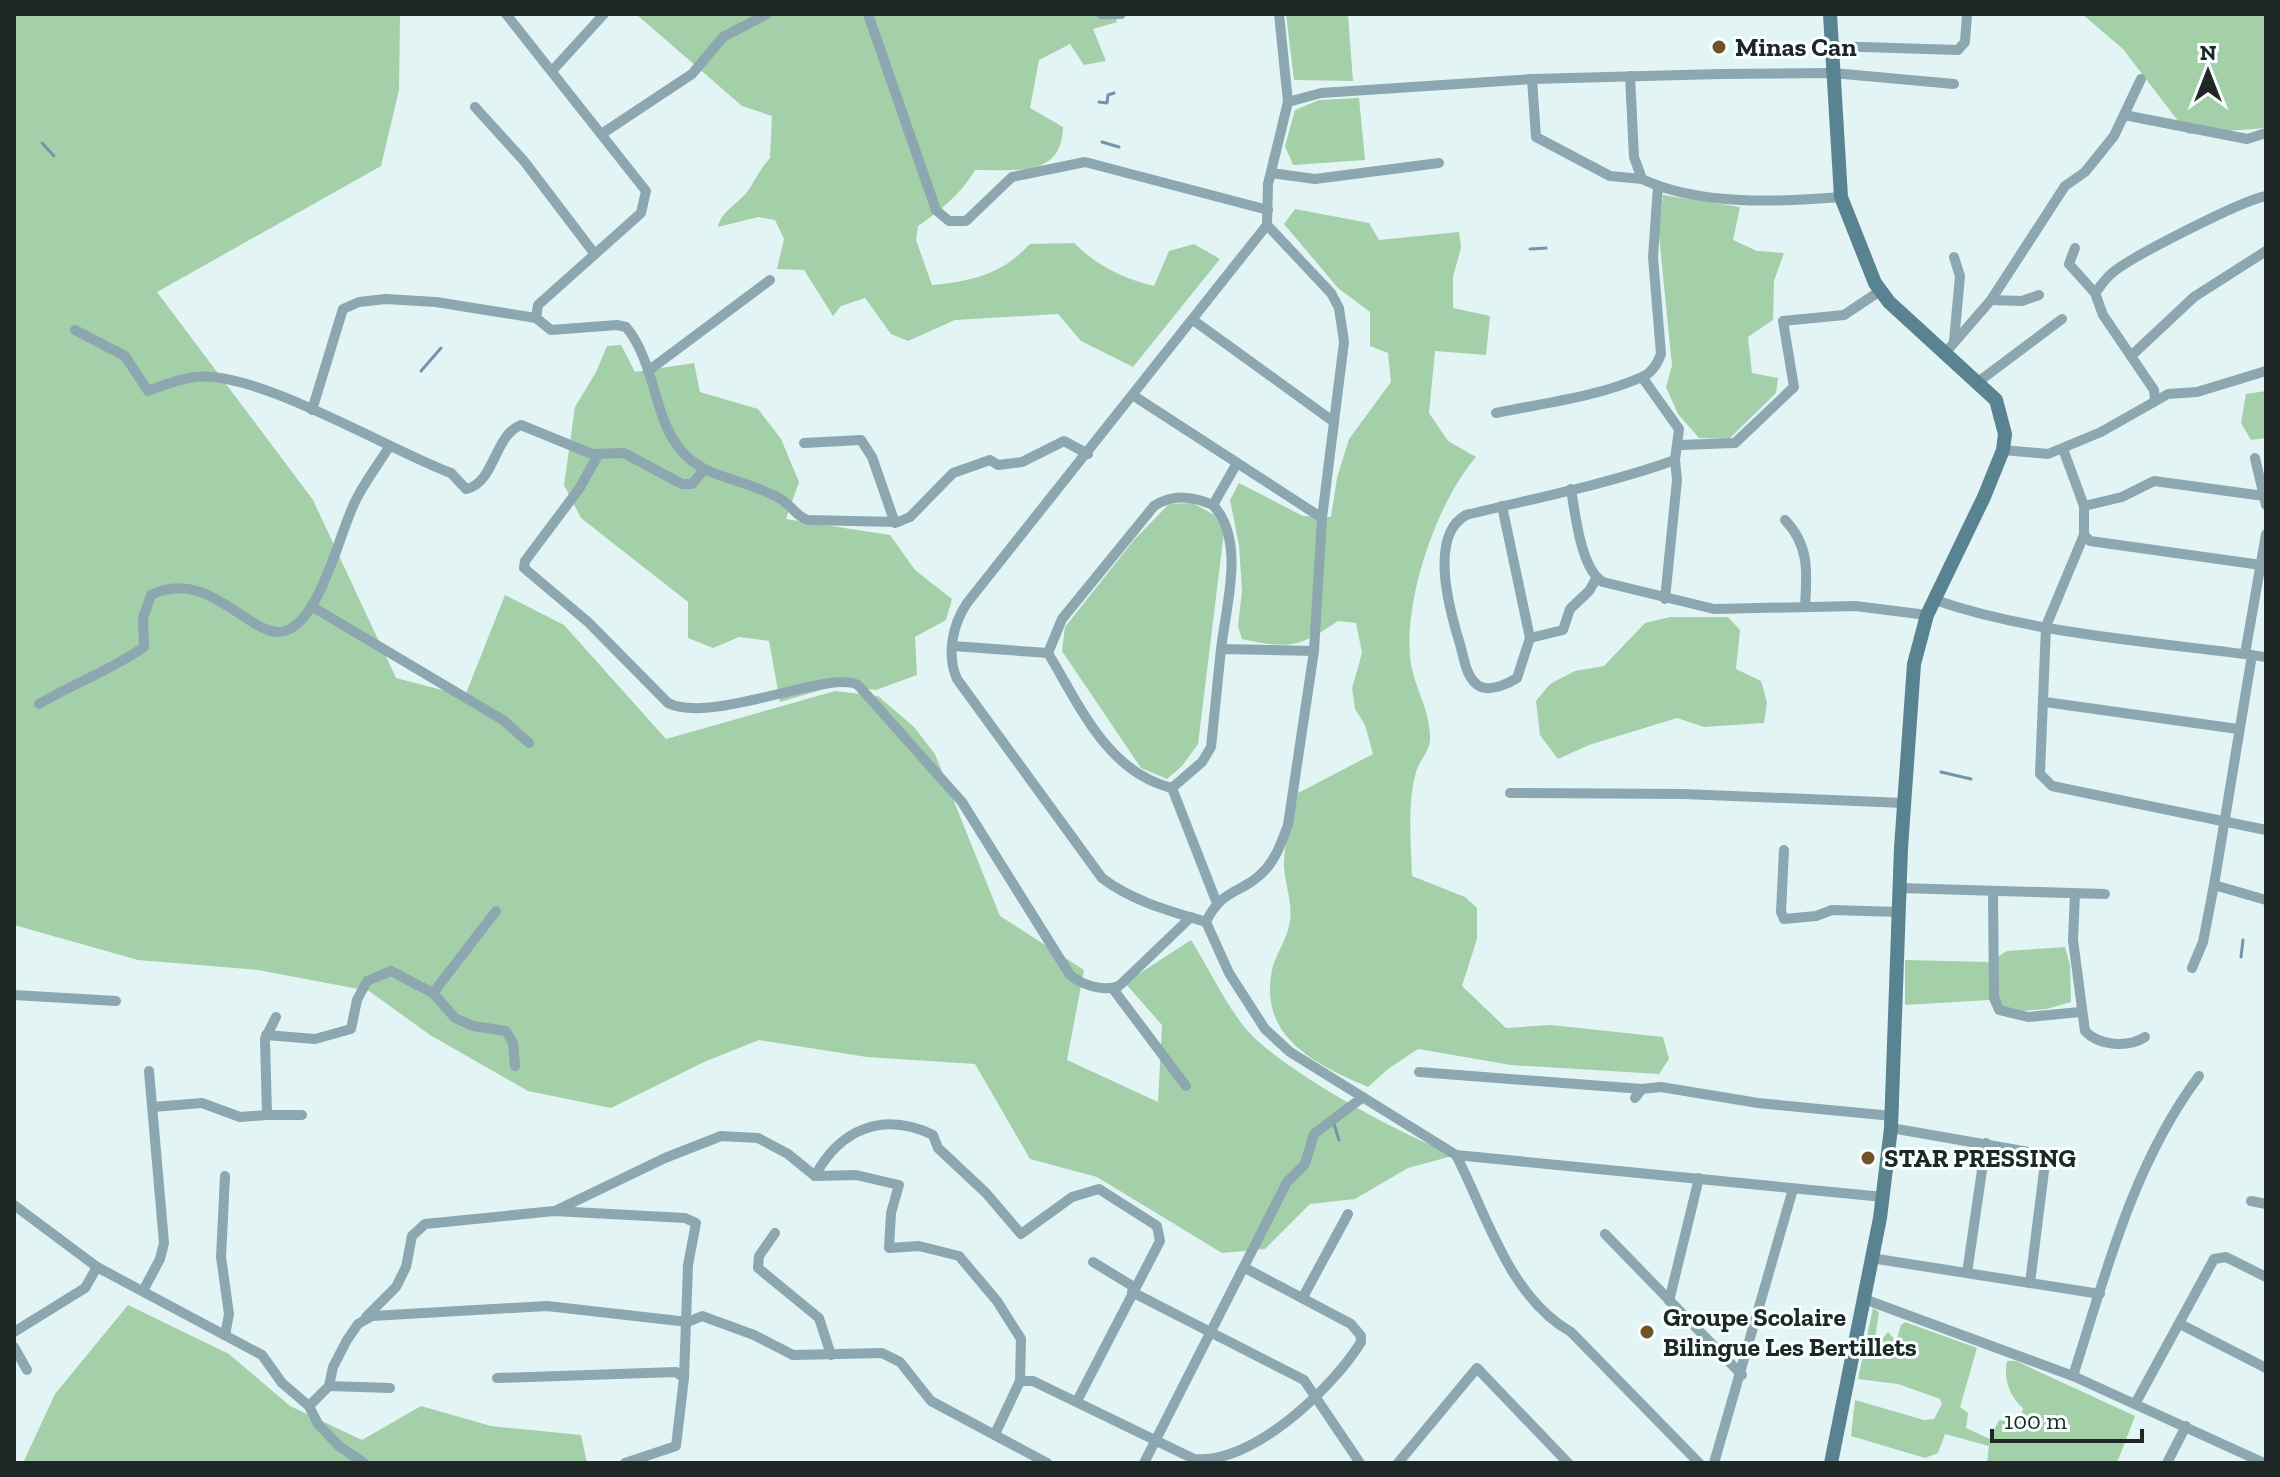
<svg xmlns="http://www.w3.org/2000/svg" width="2280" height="1477" font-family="'Zilla Slab',serif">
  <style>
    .green { fill: #a4d0a9 }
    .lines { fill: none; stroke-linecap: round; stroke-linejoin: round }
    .stream { stroke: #7294af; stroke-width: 3 }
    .minor { stroke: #8ca7b0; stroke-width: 10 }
    .secondary { stroke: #5a8391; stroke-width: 14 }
    .poi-dot { fill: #715327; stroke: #f8ffff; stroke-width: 3 }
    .labels { text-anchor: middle; stroke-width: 6; stroke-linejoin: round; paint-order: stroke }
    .poi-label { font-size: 26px; font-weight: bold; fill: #1f2626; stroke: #f8ffff; text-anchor: start }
  </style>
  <rect width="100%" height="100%" fill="#e3f4f4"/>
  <!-- green -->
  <g class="green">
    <path d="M14 14H400L399 90 381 166 157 292 313 500 396 678 465 696 505 595 564 625 666 739 835 691 878 696 914 727 935 754 1000 916 1084 970 1067 1060 1158 1102 1162 1025 1125 983 1191 940C1209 969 1225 1003 1246 1029 1281 1070 1404 1137 1456 1155L1408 1168 1355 1199 1310 1204 1265 1249 1222 1253 1097 1177 1030 1159 975 1064 867 1057 759 1040 704 1062 611 1108 528 1091 430 1035 369 991 258 970 138 960 14 925Z"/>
    <path d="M636 14H1115L1117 22 1093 29 1106 61 1084 65 1070 44 1039 60 1030 108 1063 127C1062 179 1014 169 975 170 961 194 941 210 918 226L916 240 932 285C973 281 1002 274 1030 244L1074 243C1099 267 1120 277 1154 286L1169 251 1194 244 1220 259 1133 367 1081 341 1058 314 955 320 908 341 891 334 865 298 841 306 833 316 804 270 777 269 784 239 775 220 758 217 718 227C721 211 738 204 748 191 756 179 760 169 770 158L772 116 742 106Z"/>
    <polygon points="1286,14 1348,14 1353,81 1294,80"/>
    <polygon points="2082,14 2266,14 2266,128 2188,134 2123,49"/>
    <polygon points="1359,98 1365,160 1293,165 1285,146 1295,110 1319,100"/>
    <polygon points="1663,195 1740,207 1733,240 1757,251 1784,253 1774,281 1773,320 1748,337 1752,373 1778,378 1776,393 1729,439 1699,438 1678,414 1666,387 1672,366 1659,235"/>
    <path d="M1295 209 1369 223 1379 240 1459 232 1461 248 1453 277V308L1490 316 1486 355 1435 351 1429 413 1448 441 1476 457C1437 502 1405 596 1410 656 1412 685 1431 709 1430 739 1430 751 1419 761 1416 772 1407 804 1411 843 1412 876L1465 897 1477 908V939L1462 986 1506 1028 1551 1025 1663 1037 1669 1059 1659 1074 1511 1065 1418 1049 1388 1069 1368 1087C1315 1064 1256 1037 1273 966 1277 953 1286 940 1289 926 1294 904 1285 887 1284 866 1283 844 1294 816 1298 793L1373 754 1365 725 1355 709 1352 688 1362 653 1356 623 1338 621C1299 648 1289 649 1242 639L1238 626 1242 591 1239 545 1230 500 1239 483 1303 516 1331 517 1337 478 1349 439 1391 382 1388 353 1370 346V312L1338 288 1284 224Z"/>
    <polygon points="621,345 635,372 694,363 700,392 758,409 781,439 799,482 786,519 890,535 915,570 952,599 946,620 915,637 917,675 876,690 838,685 780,702 769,641 739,637 713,648 688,638 688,602 581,518 564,485 575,407 596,372 607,346"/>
    <polygon points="2266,391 2266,438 2251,440 2241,423 2246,394"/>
    <polygon points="1193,503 1214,515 1224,532 1198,744 1182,766 1167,779 1141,768 1062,651 1065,627 1134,540 1169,504"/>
    <polygon points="1670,617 1728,617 1740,630 1736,669 1761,681 1767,702 1764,723 1704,727 1677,718 1589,745 1558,759 1540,735 1536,701 1550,684 1575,671 1604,666 1645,623"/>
    <polygon points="2065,947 2070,965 2071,1002 2047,1009 1996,1013 1989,1000 1905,1005 1905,960 1989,962 2007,951"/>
    <polygon points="128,1305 229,1354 290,1406 362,1440 421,1406 491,1426 581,1435 587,1463 23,1463 55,1394"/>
    <path d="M1873 1308 1879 1312 1875 1339 1878 1344 1888 1332 1896 1341 1901 1325 1905 1322 1977 1348 1960 1407 1968 1413 1966 1428 1990 1439 1999 1420 2020 1421 2023 1408C2010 1397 2003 1379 2007 1361H2016L2135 1416 2117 1463H1987L1989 1446 1945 1434 1938 1453 1925 1458 1851 1436 1855 1400 1924 1420 1934 1419 1942 1404 1940 1399 1898 1384 1858 1379Z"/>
  </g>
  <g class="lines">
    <!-- stream -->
    <g class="stream">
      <polyline points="1099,102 1107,103 1108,95 1114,93"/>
      <polyline points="1102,142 1119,147"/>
      <polyline points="42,143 54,156"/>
      <polyline points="1530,249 1546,248"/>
      <polyline points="421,371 441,348"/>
      <polyline points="1941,772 1971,779"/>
      <polyline points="2241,957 2243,940"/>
      <polyline points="1334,1124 1339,1140"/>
    </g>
    <!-- minor -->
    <g class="minor">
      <polyline points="506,14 646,191 641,213 538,305 536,318"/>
      <polyline points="868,14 936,210 949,221 966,221 1012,177 1085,162 1268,210"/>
      <polyline points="1101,14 1121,14"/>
      <polyline points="1831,46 1958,50 1965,42 1967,14"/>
      <polyline points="552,71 604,14"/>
      <path d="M1630 76 1634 157 1642 179C1699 206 1780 202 1841 197"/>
      <polyline points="1532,79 1536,137 1610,176 1642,179"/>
      <polyline points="1288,102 1321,93 1532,79 1720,74 1833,73 1954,84"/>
      <polyline points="475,107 524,161 594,253"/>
      <polyline points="2124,115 2247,139 2266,133"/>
      <polyline points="603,133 692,74 723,37 767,14"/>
      <polyline points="1271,173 1315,179 1439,163"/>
      <path d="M1267 225 1331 293 1339 308 1344 342 1322 518 1314 651 1288 825C1282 841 1277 856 1266 869 1244 894 1222 887 1206 922L1229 973 1265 1029 1290 1052 1456 1155 1883 1197"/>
      <polyline points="2075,248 2069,264 2095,293 2103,315 2154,390 2155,401"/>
      <path d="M2095 293C2100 287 2105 279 2111 274 2128 258 2243 200 2266 196"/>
      <polyline points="1991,300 2022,301 2039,295"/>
      <polyline points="1193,320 1334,422"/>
      <path d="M75 330 125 356 148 391C163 385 179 379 195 377 255 369 389 450 451 473L466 489C495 483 494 435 521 425L592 454 624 453 682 484H692L703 471"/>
      <polyline points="1954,341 1960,276 1954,257"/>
      <polyline points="1946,352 1991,300 2065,186 2085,172 2114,136 2141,79"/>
      <polyline points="2131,356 2194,297 2266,251"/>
      <polyline points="648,371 770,280"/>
      <polyline points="1978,382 2062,319"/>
      <polyline points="1134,396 1322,518"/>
      <path d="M312 410 343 309 359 302 386 299 436 302 536 318 551 330 617 325 626 327C646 350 653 390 663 418 687 483 730 471 779 498 791 504 795 516 808 520L898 522 910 517 953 473 990 460 998 465 1022 462 1064 441 1088 454"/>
      <path d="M1496 413C1544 403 1597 397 1642 377 1652 373 1657 365 1661 354L1653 257 1658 186"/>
      <polyline points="804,443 861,440 872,457 895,523"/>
      <polyline points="1680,445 1735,443 1794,387 1783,321 1844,315 1880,291"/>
      <polyline points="2063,449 2084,506 2084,535 2090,541 2261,565"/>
      <polyline points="2003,450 2048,454 2101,432 2168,394 2197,392 2266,371"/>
      <path d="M598 455 579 489 525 561 524 568 588 622 668 703C712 725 830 669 858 685L962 802 1070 975C1082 985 1104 992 1119 986L1191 917"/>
      <polyline points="2255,458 2266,505"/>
      <path d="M1571 489C1575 513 1581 570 1603 582L1714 609 1855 606 1927 615"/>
      <polyline points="1213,505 1237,463"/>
      <path d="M1502 506 1530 638 1517 678C1508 684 1492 691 1481 687 1466 680 1464 658 1460 644 1450 612 1428 536 1466 515 1536 498 1608 484 1675 460L1679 429 1642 377"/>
      <polyline points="2084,506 2122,497 2154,481 2264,496"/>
      <path d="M1785 520C1810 546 1807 573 1805 607"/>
      <polyline points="2084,535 2046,626 2040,774 2052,786 2266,830"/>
      <polyline points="1665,599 1677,480 1675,460"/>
      <path d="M1935 600C2037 635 2158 642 2266 657"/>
      <polyline points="311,606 503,720 529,743"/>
      <polyline points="1530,638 1563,630 1570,609 1589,591 1596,579"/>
      <polyline points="953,646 1048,653"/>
      <path d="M1221 649C1226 605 1246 541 1213 505 1192 496 1173 494 1154 506L1062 619 1048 653C1080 706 1107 772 1172 788L1202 762 1211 747 1221 649 1314 651"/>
      <polyline points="2245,654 2266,534"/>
      <polyline points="2252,655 2214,885 2266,900"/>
      <polyline points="2045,702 2238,729"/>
      <path d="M39 704C73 684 111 670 144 647L143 618 151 595C211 566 251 641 285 631 320 620 339 535 354 504 363 484 378 465 389 447"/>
      <polyline points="1172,788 1216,901"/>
      <polyline points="1510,793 1684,794 1903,803"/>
      <polyline points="1784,850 1781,912 1784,919 1816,916 1832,910 1899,912"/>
      <polyline points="1899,888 2105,894"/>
      <polyline points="1993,893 1994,997 1999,1010 2028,1017 2080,1012"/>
      <path d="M2075 894 2073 940 2085 1031C2099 1046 2128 1048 2145 1037"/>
      <path d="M1206 922C1170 911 1132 901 1102 878L957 679C946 654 953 624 967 603L1267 225 1268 184 1288 102 1279 14"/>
      <polyline points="2192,968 2203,942 2214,885"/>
      <polyline points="1113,989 1186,1086"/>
      <polyline points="433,993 496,911"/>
      <polyline points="14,995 116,1001"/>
      <polyline points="266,1035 315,1039 351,1029 357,1000 367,981 391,971 433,993 455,1018 473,1026 506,1031 513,1043 515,1066"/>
      <polyline points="1419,1072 1642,1089"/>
      <polyline points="1635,1098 1642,1089 1661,1087 1758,1103 1892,1116"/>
      <polyline points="153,1107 202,1103 240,1117 267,1115 265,1039 276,1017"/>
      <polyline points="267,1115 302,1115"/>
      <polyline points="1891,1128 2046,1155 2030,1283"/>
      <path d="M1456 1155C1487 1215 1509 1297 1571 1332L1699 1463"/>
      <polyline points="225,1176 221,1257 229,1314 225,1335"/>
      <path d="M815 1176C840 1129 883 1111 933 1135L938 1148 986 1193 1021 1234 1072 1197 1099 1189 1157 1226 1160 1241 1077 1401"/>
      <polyline points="815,1176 856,1175 899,1185 891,1213 889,1248 919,1246 959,1256 997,1301 1021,1339 1020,1381 995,1434"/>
      <polyline points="2251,1201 2266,1204"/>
      <polyline points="14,1205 97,1267 262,1355 282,1383 309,1406 318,1424 339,1446 364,1463"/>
      <polyline points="557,1210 665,1158 721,1136 758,1138 788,1154 815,1176"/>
      <polyline points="775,1233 759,1256 758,1268 819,1318 831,1355"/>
      <polyline points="1605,1234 1742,1375"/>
      <polyline points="1871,1258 2100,1294"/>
      <polyline points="1093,1262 1134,1287"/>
      <polyline points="1967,1273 1986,1143"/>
      <polyline points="144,1289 160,1259 164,1243 149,1071"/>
      <polyline points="1132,1292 1304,1380 1360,1463"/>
      <polyline points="1303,1297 1348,1214"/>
      <polyline points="1864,1299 2073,1376 2264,1463"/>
      <polyline points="1669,1301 1699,1178"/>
      <polyline points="366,1317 396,1287 406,1267 412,1236 425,1224 554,1211 685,1218 696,1223 688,1265 684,1378 676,1372 497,1378"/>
      <polyline points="2180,1324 2266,1368"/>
      <polyline points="14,1332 85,1288 97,1267"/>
      <polyline points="14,1347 27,1370"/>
      <path d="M2073 1376C2106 1273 2133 1164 2199 1076"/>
      <path d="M1020 1381H1033L1194 1459C1252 1465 1332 1389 1361 1342V1336L1351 1324 1245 1268"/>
      <polyline points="329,1386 390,1388"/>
      <polyline points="2135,1404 2214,1259 2226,1257 2266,1277"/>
      <polyline points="309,1406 329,1386 333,1367 347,1340 358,1324 372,1316 547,1306 688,1322 702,1316 754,1335 793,1355 882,1353 900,1362 931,1401 1047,1463"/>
      <polyline points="625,1463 676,1446 684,1378"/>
      <polyline points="1144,1463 1287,1182 1305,1164 1314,1134 1363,1097"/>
      <polyline points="1398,1463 1477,1368 1568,1463"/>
      <polyline points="1714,1463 1793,1189"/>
      <polyline points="2167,1463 2186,1426"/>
    </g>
    <!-- secondary -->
    <polyline class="secondary" points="1830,14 1841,197 1875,283 1889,302 1996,400 2005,434 2003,450 1984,497 1927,615 1914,664 1901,848 1891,1128 1880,1218 1831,1463"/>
  </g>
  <!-- markers -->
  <g class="poi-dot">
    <circle cx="1719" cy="47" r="8"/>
    <circle cx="1868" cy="1158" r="8"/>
    <circle cx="1647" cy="1332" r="8"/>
  </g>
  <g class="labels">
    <!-- poi labels -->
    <g class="poi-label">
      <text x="1735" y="56">Minas Can</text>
      <text x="1884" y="1167">STAR PRESSING</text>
      <text x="1663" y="1326">Groupe Scolaire<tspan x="1663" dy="30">Bilingue Les Bertillets</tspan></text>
    </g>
  </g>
  <!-- border -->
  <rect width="2280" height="1477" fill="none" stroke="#1f2626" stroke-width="32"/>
  <!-- north arrow -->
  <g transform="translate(2208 72)" stroke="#f8ffff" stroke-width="6" paint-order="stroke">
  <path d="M0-6L14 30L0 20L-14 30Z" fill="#1f2626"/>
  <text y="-12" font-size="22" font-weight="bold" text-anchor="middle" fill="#1f2626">N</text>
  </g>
  <!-- scale -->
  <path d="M1992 1429v12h150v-12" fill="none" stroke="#1f2626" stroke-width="4"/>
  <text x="2004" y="1429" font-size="24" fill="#1f2626" stroke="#f8ffff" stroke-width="6" paint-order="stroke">100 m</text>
</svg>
